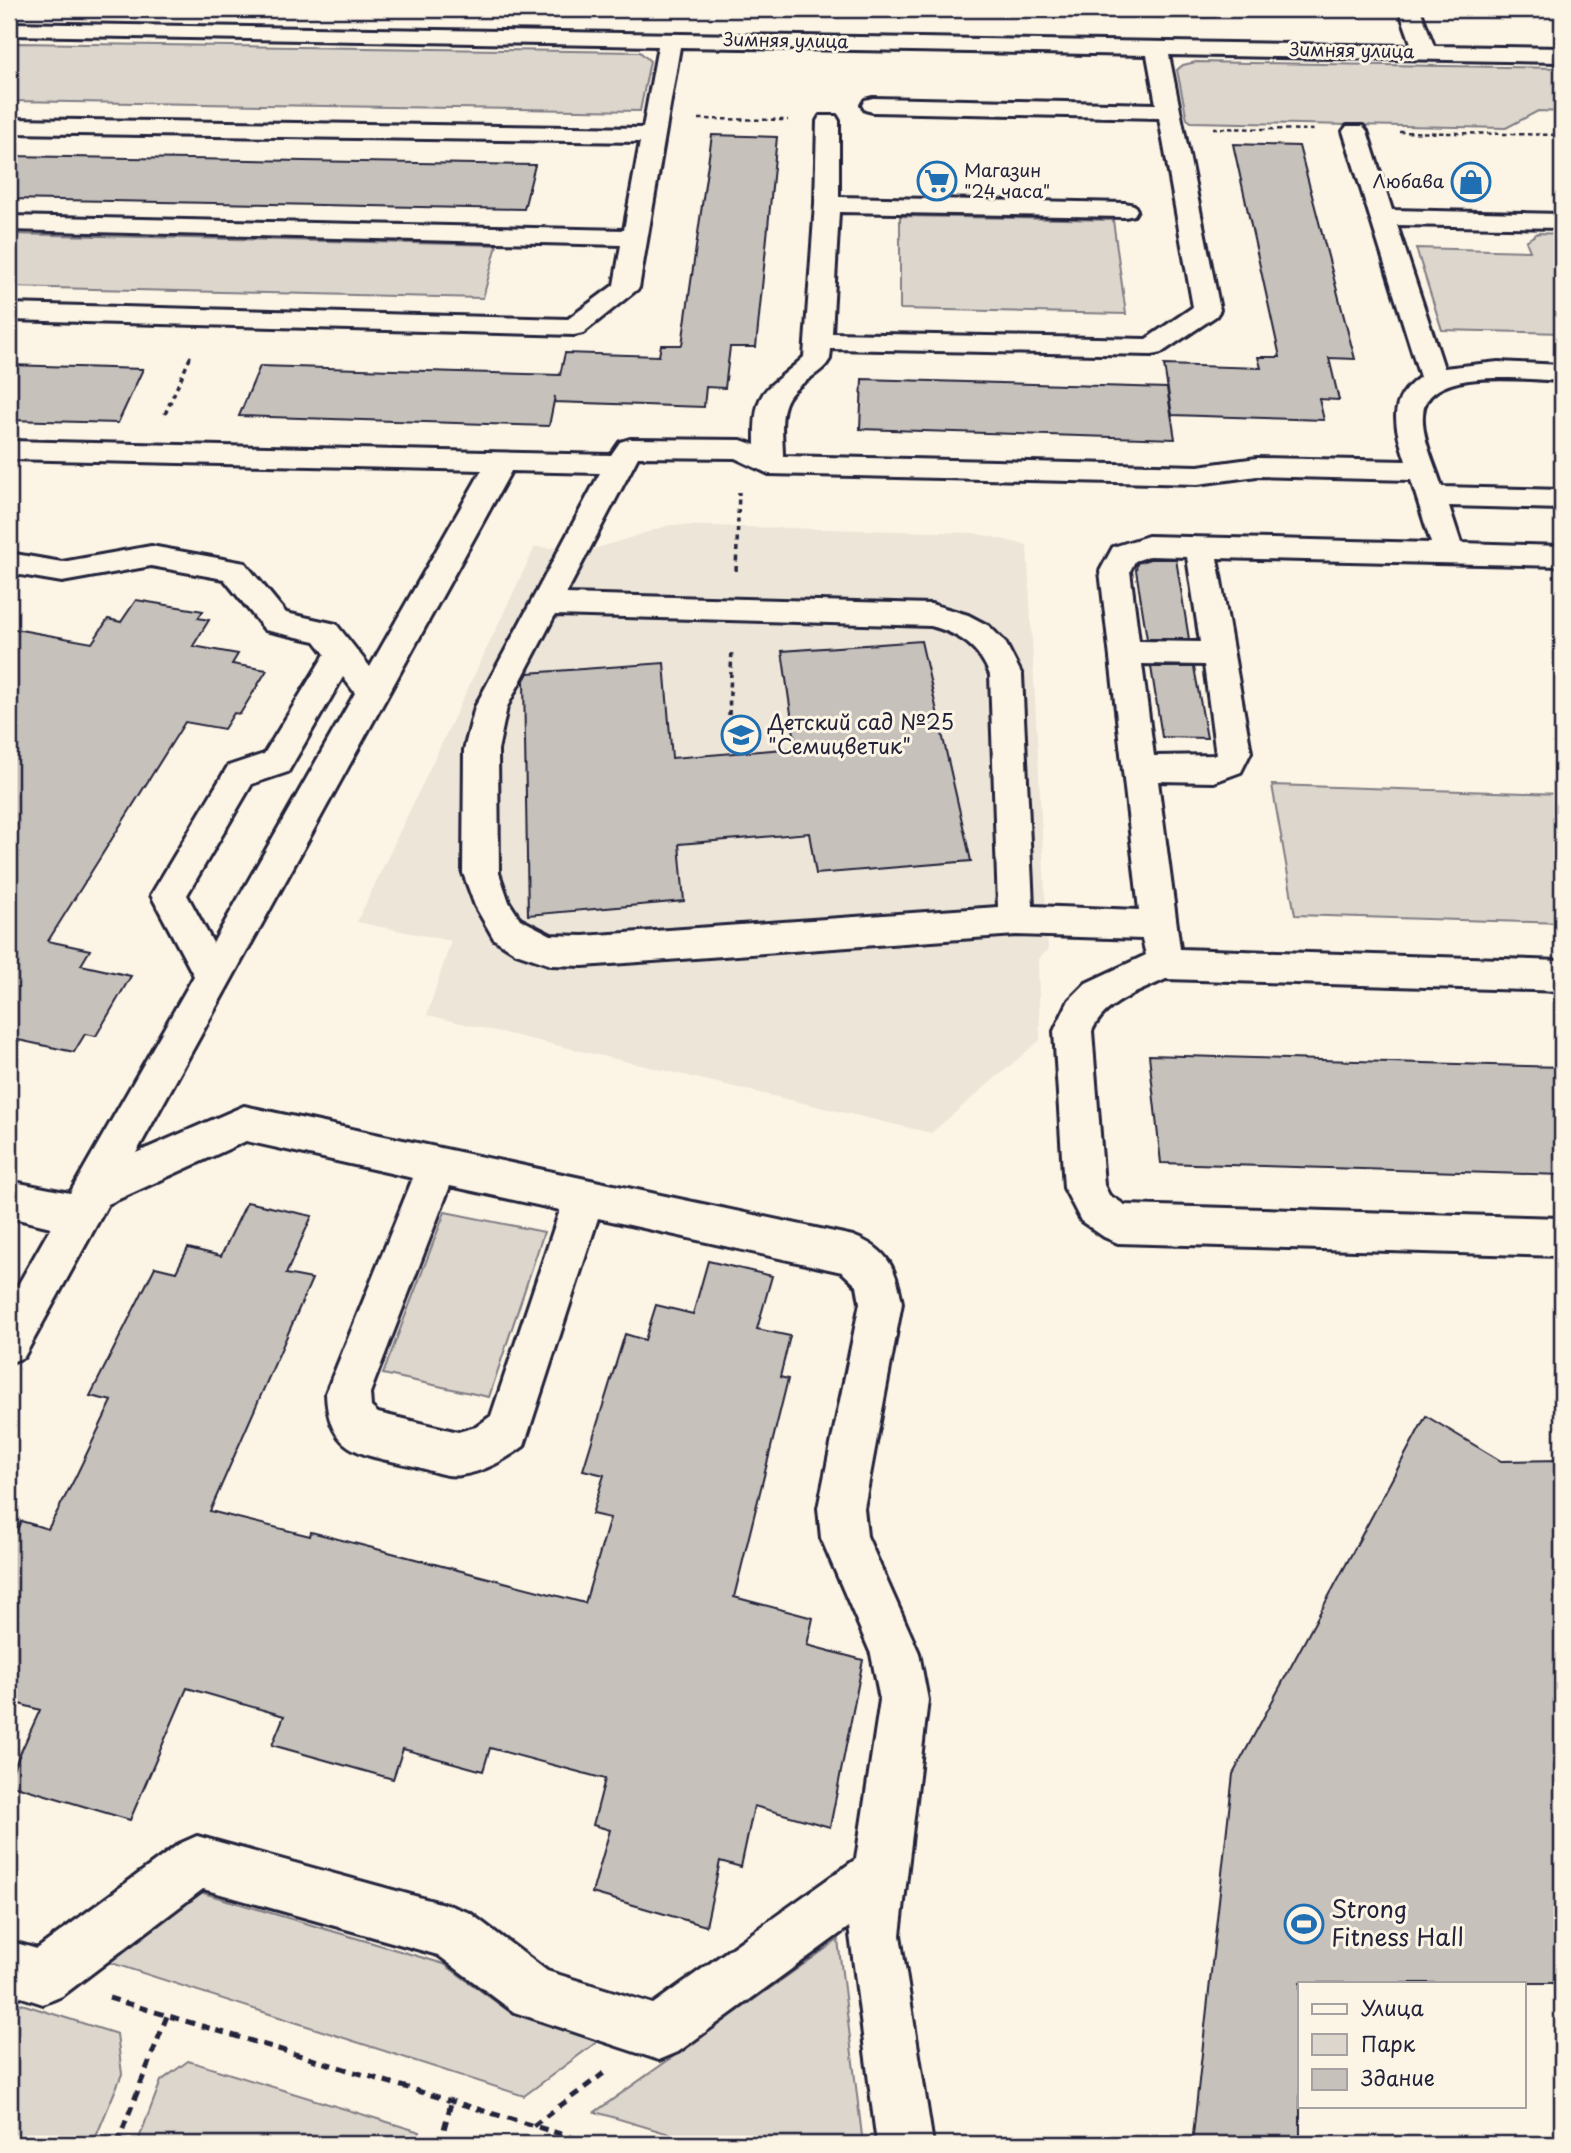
<svg xmlns="http://www.w3.org/2000/svg" width="1571" height="2153" font-family="'Playpen Sans',sans-serif">
  <style>
    .built { fill: #ece5d8 }
    .green { fill: #dcd6cc; stroke: #7f7c84; stroke-width: 2 }
    .building { fill: #c6c1bb; stroke: #22223b; stroke-width: 2 }
    .lines { fill: none; stroke-linecap: round; stroke-linejoin: round }
    .minor-casing { stroke: #22223b; stroke-width: 6 }
    .path-far2 { stroke: #22223b; stroke-width: 2.5; stroke-dasharray: 4.5 3.5; stroke-linecap: butt }
    .path-far1 { stroke: #22223b; stroke-width: 3.5; stroke-dasharray: 5 4.5; stroke-linecap: butt }
    .path { stroke: #22223b; stroke-width: 5; stroke-dasharray: 9 7; stroke-linecap: butt }
    .minor { fill: #fcf5e5; fill-rule: evenodd }
    .labels { text-anchor: middle; stroke-width: 6; stroke-linejoin: round; paint-order: stroke }
    .far-street-label { font-size: 18px; fill: #22223b; stroke: #fcf5e5 }
    .far-poi-label { font-size: 18px; fill: #22223b; stroke: #fcf5e5; text-anchor: start }
    .poi-label { font-size: 21px; fill: #22223b; stroke: #fcf5e5; text-anchor: start }
    .near-poi-label { font-size: 24px; fill: #22223b; stroke: #fcf5e5; text-anchor: start }
  </style>
  <rect width="100%" height="100%" fill="#fcf5e5"/>
  <filter id="ink" filterUnits="userSpaceOnUse"><feTurbulence type="fractalNoise" baseFrequency=".0143" numOctaves="2"/><feDisplacementMap in="SourceGraphic" scale="14" xChannelSelector="R" yChannelSelector="G"/><feConvolveMatrix kernelMatrix="1 2 1 2 8 2 1 2 1" color-interpolation-filters="sRGB"/></filter>
  <g filter="url(#ink)">
    <!-- built -->
    <polygon class="built" points="670,525 974,533 1027,545 1048,950 1038,959 1040,1040 931,1133 427,1015 451,941 357,922 535,547 591,550"/>
    <!-- green -->
    <g class="green">
      <polygon points="808,9 1247,9 1212,17 1172,18 1001,10 913,17"/>
      <polygon points="18,43 640,52 650,61 640,111 9,101 9,46"/>
      <polygon points="1196,62 1562,68 1562,112 1538,111 1506,128 1191,122 1187,119 1177,70 1183,65"/>
      <polygon points="900,216 1113,220 1126,314 900,309"/>
      <polygon points="1538,233 1562,234 1562,333 1442,330 1416,248 1530,251 1526,241"/>
      <polygon points="9,234 497,245 483,298 9,287"/>
      <polygon points="1272,785 1562,794 1562,923 1295,915"/>
      <polygon points="445,1212 544,1232 489,1397 383,1374"/>
      <polygon points="193,1890 444,1964 510,2012 598,2041 524,2096 102,1960"/>
      <polygon points="838,1940 863,2144 703,2144 595,2112"/>
      <polygon points="9,2000 117,2034 122,2074 93,2144 9,2144"/>
      <polygon points="188,2061 420,2132 417,2144 137,2144 161,2081"/>
    </g>
    <!-- building -->
    <g class="building">
      <polygon points="712,135 777,137 756,347 730,347 725,388 706,387 704,407 554,402 555,396 549,426 239,416 260,366 560,375 565,353 659,356 661,345 682,345"/>
      <polygon points="1233,144 1299,146 1355,359 1329,358 1339,400 1319,399 1324,420 1172,415 1164,365 1261,368 1258,357 1280,357"/>
      <polygon points="9,156 535,165 524,209 9,199"/>
      <polygon points="9,365 143,369 118,423 9,420"/>
      <polygon points="862,379 1167,388 1175,439 860,429"/>
      <polygon points="1150,559 1176,559 1189,639 1147,639 1136,570 1137,563"/>
      <polygon points="136,600 203,611 198,618 209,620 193,646 238,654 232,664 267,670 240,714 234,713 224,729 185,722 48,941 90,950 81,965 131,976 96,1036 85,1034 74,1052 9,1038 9,628 92,643 108,619 121,622"/>
      <polygon points="921,641 971,861 816,874 809,833 679,844 684,901 528,915 524,680 528,673 664,663 672,758 796,748 782,651"/>
      <polygon points="1151,667 1194,667 1207,738 1162,737"/>
      <polygon points="1149,1055 1562,1067 1562,1175 1161,1163"/>
      <polygon points="247,1202 312,1216 286,1274 312,1279 210,1511 310,1536 311,1532 585,1603 610,1518 592,1514 604,1475 583,1470 625,1334 645,1340 656,1305 693,1314 708,1261 772,1276 757,1329 790,1336 780,1377 788,1379 734,1597 813,1618 807,1645 863,1660 830,1827 754,1806 741,1867 720,1861 706,1926 592,1893 610,1830 593,1825 605,1779 490,1748 483,1771 403,1749 393,1779 272,1745 284,1716 187,1688 130,1820 9,1784 9,1778 40,1710 9,1701 9,1546 21,1521 48,1529 75,1478 112,1401 90,1396 155,1267 176,1272 188,1248 221,1256"/>
      <polygon points="1426,1416 1501,1461 1562,1460 1562,1983 1300,1983 1300,2144 1192,2144 1233,1774"/>
    </g>
    <g class="lines">
      <defs>
        <path id="minor" d="M1399 9H1420L1434 46 1562 48V62L1169 55 1220 310 1216 316 1161 353 1152 355 831 349 830 359 826 365C816 376 801 382 791 394 778 409 783 438 783 456L1198 466 1257 458 1406 461C1395 427 1386 401 1420 377L1343 131 1347 126H1363L1367 131 1392 210 1562 214V228L1397 225 1444 368 1498 362 1562 365V381C1529 380 1426 365 1423 414 1421 437 1435 465 1442 487L1562 490V509L1449 506 1461 543 1562 546V566L1217 558 1251 752 1241 772 1214 782 1158 781 1180 949 1562 961V991L1166 979C1139 992 1105 1002 1092 1031L1104 1185 1109 1195 1125 1205 1562 1218V1256L1118 1243 1104 1237 1081 1221 1064 1188 1054 1031 1069 1000 1086 983 1146 955 1142 939 1016 935 583 966 551 965 516 953 494 939 475 906 463 873 464 750 475 707 600 473 511 471 136 1153 244 1106 853 1236C888 1249 896 1268 902 1303L864 1508 867 1536 919 1653 928 1700 900 1935 933 2144H877L849 1927 678 2052 659 2060 514 2012 438 1955 203 1889 62 1996 43 2004 9 1993V1941L37 1949 179 1844 197 1836 451 1906 470 1913 547 1971 653 2004 856 1859 880 1700 871 1654 821 1538 818 1508 860 1303 857 1286 842 1272 598 1218 524 1446C504 1460 486 1471 461 1475 447 1478 427 1469 414 1466 363 1454 328 1455 326 1393L413 1178 246 1141 108 1204 24 1357 9 1363V1301L51 1227 9 1217V1181L70 1193 194 976 151 895 228 766 264 754 325 654 315 641 265 630 224 579 151 566 62 582 9 573V553L62 562 151 546 245 563 286 613 336 624 370 667 482 470 9 459V441L611 455 620 442 630 439 741 440 755 445C754 385 765 393 804 357L815 204 817 121 820 116H836L839 121V197L1125 203 1134 205 1137 210 1134 215 1125 217 839 212 832 333 1146 339 1193 307 1159 118 873 112 865 110 862 105 865 100 873 98 1156 104 1147 55 680 47 639 288 583 333 574 335 9 320V304L568 319 614 285 621 245 9 230V216L624 230 640 142 9 133V119L643 128 658 46 9 35V23L1412 46ZM638 457 735 458 769 474 1198 484 1257 476 1411 480 1431 543 1148 536 1113 547 1100 571 1139 910 1033 906 1022 675 1005 642 989 626 968 615 931 604 566 594ZM1150 556 1187 557 1200 642 1139 641 1130 571 1135 561ZM555 615 931 626C960 634 979 647 990 675L998 907 583 936 551 935 520 919 509 902 499 873 498 750 507 707ZM1142 664 1204 665 1216 755 1154 756ZM343 677 355 693 213 943 187 895 252 784 288 772ZM450 1186 560 1210 491 1416 476 1427 458 1432 378 1413 371 1407 370 1393Z"/>
      </defs>
      <!-- minor casing -->
      <use href="#minor" class="minor-casing"/>
      <!-- path-far2 -->
      <g class="path-far2">
        <polyline points="699,119 788,120"/>
        <polyline points="1213,128 1316,130"/>
        <polyline points="1399,132 1562,135"/>
        <polyline points="189,360 191,355"/>
      </g>
      <!-- path-far1 -->
      <g class="path-far1">
        <polyline points="165,414 190,358"/>
        <polyline points="736,571 739,492"/>
        <polyline points="729,715 732,649"/>
      </g>
      <!-- path -->
      <g class="path">
        <polyline points="109,1998 594,2144"/>
        <polyline points="533,2126 604,2073"/>
        <polyline points="117,2144 167,2016"/>
        <polyline points="440,2144 451,2103"/>
      </g>
      <!-- minor -->
      <use href="#minor" class="minor"/>
    </g>
  </g>
  <!-- icons -->
  <defs>
    <symbol id="supermarket-ring" viewBox="-11 -11 22 22"><circle r="9.5" fill="#fcf5e5" stroke="#1f6fb2" stroke-width="1.5"/><path d="M-6-5.5h2.5l.6 2H6L4.5 2H-2.5L-4.4-4H-6ZM-1.5 3.2a1.3 1.3 0 1 0 .1 0ZM3 3.2a1.3 1.3 0 1 0 .1 0Z" fill="#1f6fb2"/></symbol>
    <symbol id="shop-ring" viewBox="-11 -11 22 22"><circle r="9.5" fill="#fcf5e5" stroke="#1f6fb2" stroke-width="1.5"/><path d="M-5-2.5h2.3a2.7 3.5 0 0 1 5.4 0H5L5.5 6h-11ZM-1.5-2.5h3a1.5 2.3 0 0 0-3 0Z" fill="#1f6fb2"/></symbol>
    <symbol id="school-ring" viewBox="-11 -11 22 22"><circle r="9.5" fill="#fcf5e5" stroke="#1f6fb2" stroke-width="1.5"/><path d="M0-5L7-2L0 1L-7-2ZM-4 1L0 2.5L4 1V4Q0 6-4 4Z" fill="#1f6fb2"/></symbol>
    <symbol id="stadium-ring" viewBox="-11 -11 22 22"><circle r="9.5" fill="#fcf5e5" stroke="#1f6fb2" stroke-width="1.5"/><path d="M0-5a6.5 5 0 1 0 0 10a6.5 5 0 1 0 0-10ZM-3.5-1.8h7v3.6h-7Z" fill="#1f6fb2"/></symbol>
  </defs>
  <g fill-rule="evenodd">
    <use href="#supermarket-ring" x="915" y="159" width="44" height="44"/>
    <use href="#shop-ring" x="1449" y="160" width="44" height="44"/>
    <use href="#school-ring" x="719" y="713" width="44" height="44"/>
    <use href="#stadium-ring" x="1282" y="1902" width="44" height="44"/>
  </g>
  <g class="labels">
    <!-- far-street labels -->
    <g class="far-street-label">
      <text transform="translate(786 41) rotate(1)" y="6">Зимняя улица</text>
      <text transform="translate(1352 51) rotate(1)" y="6">Зимняя улица</text>
    </g>
    <!-- far-poi labels -->
    <g class="far-poi-label">
      <text x="964" y="177">Магазин<tspan x="964" dy="21">"24 часа"</tspan></text>
      <text x="1444" y="188" text-anchor="end">Любава</text>
    </g>
    <!-- poi labels -->
    <g class="poi-label">
      <text x="768" y="730">Детский сад №25<tspan x="768" dy="24">"Семицветик"</tspan></text>
    </g>
    <!-- near-poi labels -->
    <g class="near-poi-label">
      <text x="1331" y="1918">Strong<tspan x="1331" dy="28">Fitness Hall</tspan></text>
    </g>
  </g>
  <!-- margin -->
  <rect width="1571" height="2153" fill="none" stroke="#fcf5e5" stroke-width="35"/>
  <rect x="18" y="18" width="1536" height="2118" fill="none" stroke="#22223b" stroke-width="2.5" filter="url(#ink)"/>
  <!-- legend -->
  <rect x="1298" y="1982" width="228" height="126" fill="#fcf5e5" stroke="#a5a1a1" stroke-width="2"/>
  <rect x="1312" y="2004" width="35" height="10" fill="#fcf5e5" stroke="#a5a1a1" stroke-width="2"/>
  <text x="1361" y="2016" font-size="21" fill="#22223b">Улица</text>
  <rect x="1312" y="2034" width="35" height="21" fill="#dcd6cc" stroke="#a5a1a1" stroke-width="2"/>
  <text x="1361" y="2052" font-size="21" fill="#22223b">Парк</text>
  <rect x="1312" y="2069" width="35" height="21" fill="#c6c1bb" stroke="#a5a1a1" stroke-width="2"/>
  <text x="1361" y="2086" font-size="21" fill="#22223b">Здание</text>
</svg>
